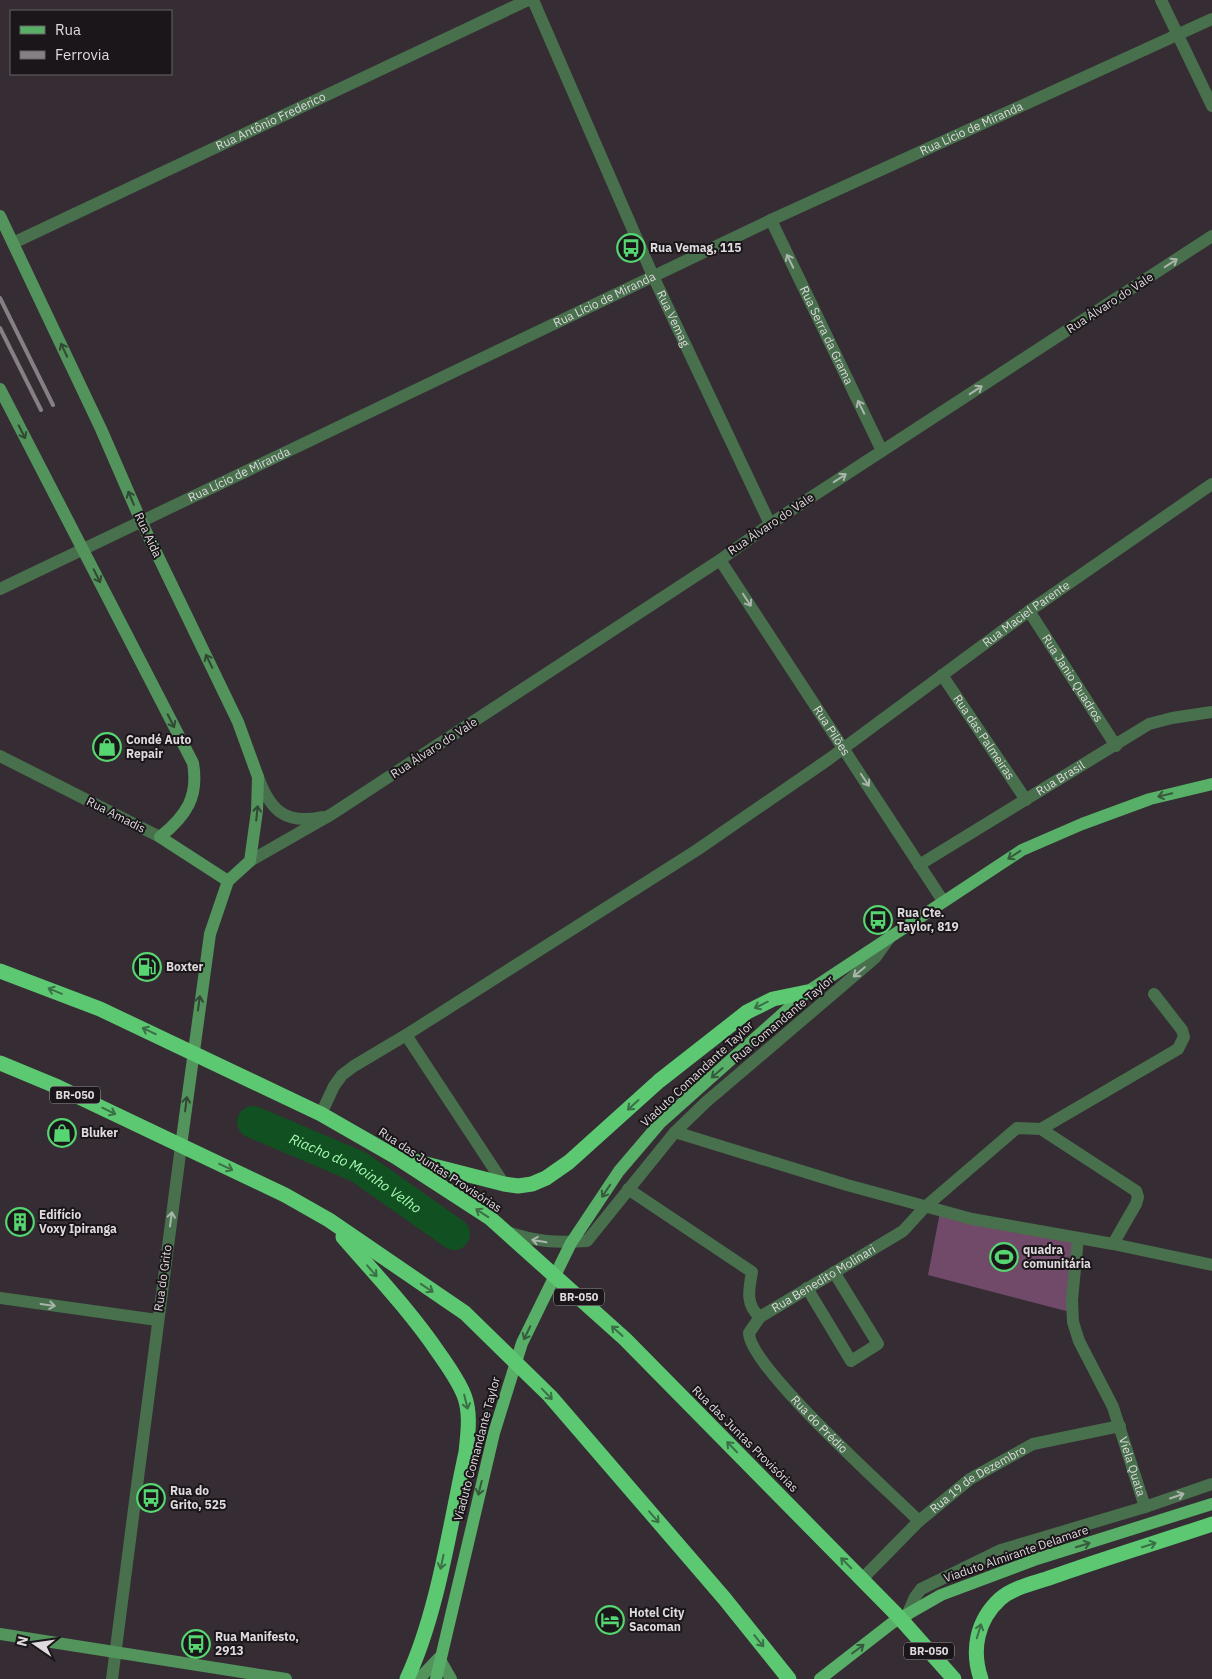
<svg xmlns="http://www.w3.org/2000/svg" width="1212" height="1679" font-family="'IBM Plex Sans',sans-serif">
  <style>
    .grass { fill: #714969 }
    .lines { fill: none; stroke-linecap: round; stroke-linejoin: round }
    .river { stroke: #115021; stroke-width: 32 }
    .street { stroke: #48704d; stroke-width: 12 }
    .secondary { stroke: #52945c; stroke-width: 12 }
    .primary { stroke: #58af67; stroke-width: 12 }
    .highway { stroke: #5cc871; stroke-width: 15 }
    .rail { stroke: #868084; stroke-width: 4 }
    .oneway { stroke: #aab5ab }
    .oneway2 { stroke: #304834 }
    .oneway3 { stroke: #365b3c }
    .oneway4 { stroke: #3b6f45 }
    .labels { text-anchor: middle; stroke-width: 4; stroke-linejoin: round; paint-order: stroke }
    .shield { fill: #1a1619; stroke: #a49fa2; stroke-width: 1 }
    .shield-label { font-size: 11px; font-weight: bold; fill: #dfdadd }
    .street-label { font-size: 12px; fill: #dfdadd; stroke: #1a1619 }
    .poi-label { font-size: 12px; font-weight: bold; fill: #dfdadd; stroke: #1a1619; text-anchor: start }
    .water-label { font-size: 14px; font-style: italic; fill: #a6fbb2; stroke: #1a1619 }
  </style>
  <rect width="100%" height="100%" fill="#352d33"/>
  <!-- grass -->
  <polygon class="grass" points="940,1212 1078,1239 1070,1312 928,1275"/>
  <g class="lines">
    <!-- river -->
    <path class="river" id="s1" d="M253 1122 359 1167 454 1234"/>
    <!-- street -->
    <g class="street">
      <path id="s2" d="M533 0 653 276 770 524"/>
      <polyline points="1161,0 1212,106"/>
      <path id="s3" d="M771 220 882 451"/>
      <path id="s4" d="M13 243 528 0"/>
      <path id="s5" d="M720 560 943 901"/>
      <path id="s6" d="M0 589 771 220 1212 19"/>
      <path id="s7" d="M1029 611 1116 746"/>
      <path id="s8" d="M942 675 1026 800"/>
      <polyline points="0,756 160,837"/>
      <path d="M258 777C270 810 285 825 322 817"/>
      <polyline points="250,861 332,814 720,560 770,524 1212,236"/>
      <path id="s9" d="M919 865 1149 724 1172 718 1212 712"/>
      <polyline points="406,1035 504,1184"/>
      <path id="s10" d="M321 1114 334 1086 342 1075 354 1066 406 1035 697 850 829 759 1029 611 1212 484"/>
      <polyline points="1041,1129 1178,1049 1184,1037 1182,1030 1154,994"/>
      <polyline points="675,1132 847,1185 972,1219 1113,1244 1212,1265"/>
      <path id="s11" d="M628 1189 752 1272C749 1289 745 1305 760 1317L903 1231 925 1207 1017 1128 1041 1129 1136 1191 1138 1197 1136 1204 1113 1244"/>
      <path d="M507 1232C538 1242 554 1243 587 1241L675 1132 706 1102 875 958 890 937"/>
      <path id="s12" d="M1078 1238 1072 1300 1073 1322 1079 1341 1113 1407 1145 1507"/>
      <polyline points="807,1288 851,1361 878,1344 834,1272"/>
      <polyline points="0,1298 157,1320"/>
      <path id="s13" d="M760 1317 749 1333C749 1367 889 1491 919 1521"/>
      <path id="s14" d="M862 1579 919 1521 970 1479 1033 1444 1120 1426"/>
      <polyline points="905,1620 915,1597 921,1589 1001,1550 1145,1507 1212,1484"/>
      <polyline points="112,1679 181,1146"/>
    </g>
    <!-- secondary -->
    <g class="secondary">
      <polyline points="0,216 101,429 141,521 238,722 258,777 257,811 250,861 228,881 210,934 181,1146"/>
      <path d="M0 389 193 763C199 797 186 816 160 837L228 881"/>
      <polyline points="0,1634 286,1679"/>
      <polyline points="419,1679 439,1658 451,1679"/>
    </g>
    <!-- primary -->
    <g class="primary">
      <polyline points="436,1679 494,1433 522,1343 571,1243 619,1171 660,1123 807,992 1022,850 1082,824 1150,799 1212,784"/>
      <polyline points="820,1679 892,1623 941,1595 1037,1559 1212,1504"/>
    </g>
    <!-- highway -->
    <g class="highway">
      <polyline points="0,971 100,1009 321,1114 396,1157 490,1218 625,1339 898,1616 954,1679"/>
      <polyline points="0,1063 58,1087 285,1195 329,1220 465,1313 550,1396 724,1598 789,1679"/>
      <polyline points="410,1160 504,1184 518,1186 532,1184 546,1178 569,1162 659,1081 747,1012 773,999 807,992"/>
      <path d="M343 1237C376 1275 410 1311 438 1352 448 1366 458 1380 464 1395 471 1413 468 1433 466 1452 450 1525 438 1612 407 1679"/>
      <path d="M981 1679C971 1650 977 1620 1000 1599 1013 1587 1036 1583 1052 1577 1105 1558 1159 1542 1212 1524"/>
    </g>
    <!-- rail -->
    <g class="rail">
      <polyline points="0,298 53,405"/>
      <polyline points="0,328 41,410"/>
    </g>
  </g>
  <!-- one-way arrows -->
  <defs><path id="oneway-shaft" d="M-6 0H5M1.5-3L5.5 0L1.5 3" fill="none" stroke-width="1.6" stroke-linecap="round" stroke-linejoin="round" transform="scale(1.25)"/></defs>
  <g class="oneway">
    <use href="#oneway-shaft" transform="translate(790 261) rotate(-116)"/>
    <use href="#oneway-shaft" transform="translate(1171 263) rotate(-33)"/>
    <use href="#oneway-shaft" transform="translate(976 390) rotate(-33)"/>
    <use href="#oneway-shaft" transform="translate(861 407) rotate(-116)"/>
    <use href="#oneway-shaft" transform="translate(840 478) rotate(-33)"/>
    <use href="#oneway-shaft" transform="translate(747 600) rotate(57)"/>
    <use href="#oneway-shaft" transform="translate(865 780) rotate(56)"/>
    <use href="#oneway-shaft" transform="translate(859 972) rotate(140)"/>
    <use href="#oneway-shaft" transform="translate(171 1219) rotate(-82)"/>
    <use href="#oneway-shaft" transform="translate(539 1241) rotate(-170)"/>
    <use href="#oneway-shaft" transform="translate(48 1305) rotate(8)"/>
    <use href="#oneway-shaft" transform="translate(1177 1496) rotate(-19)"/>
  </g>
  <g class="oneway2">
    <use href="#oneway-shaft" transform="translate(64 350) rotate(-115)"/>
    <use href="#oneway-shaft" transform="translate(22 432) rotate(63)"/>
    <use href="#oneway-shaft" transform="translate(131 498) rotate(-113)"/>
    <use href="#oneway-shaft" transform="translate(97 576) rotate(63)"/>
    <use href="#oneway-shaft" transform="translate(209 661) rotate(-116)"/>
    <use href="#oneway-shaft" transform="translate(171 721) rotate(63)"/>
    <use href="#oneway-shaft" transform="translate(257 813) rotate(-84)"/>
    <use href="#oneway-shaft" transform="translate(199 1003) rotate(-82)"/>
    <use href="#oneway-shaft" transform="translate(186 1104) rotate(-83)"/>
  </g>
  <g class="oneway3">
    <use href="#oneway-shaft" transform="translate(1165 795) rotate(167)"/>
    <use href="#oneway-shaft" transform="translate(1014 855) rotate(147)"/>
    <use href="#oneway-shaft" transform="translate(717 1073) rotate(139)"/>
    <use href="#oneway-shaft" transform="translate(606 1191) rotate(124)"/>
    <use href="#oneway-shaft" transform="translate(527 1333) rotate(116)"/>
    <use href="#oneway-shaft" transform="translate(480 1488) rotate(104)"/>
    <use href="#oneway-shaft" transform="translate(1083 1545) rotate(-17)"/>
    <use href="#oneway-shaft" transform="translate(858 1649) rotate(-37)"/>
  </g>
  <g class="oneway4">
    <use href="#oneway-shaft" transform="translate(55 991) rotate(-158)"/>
    <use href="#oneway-shaft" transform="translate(761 1005) rotate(154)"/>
    <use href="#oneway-shaft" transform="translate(149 1031) rotate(-155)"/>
    <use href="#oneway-shaft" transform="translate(633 1105) rotate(138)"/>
    <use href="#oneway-shaft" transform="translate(109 1111) rotate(26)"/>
    <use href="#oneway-shaft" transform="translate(226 1167) rotate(25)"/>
    <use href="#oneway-shaft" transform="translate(482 1213) rotate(-147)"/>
    <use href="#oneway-shaft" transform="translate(372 1271) rotate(49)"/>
    <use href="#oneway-shaft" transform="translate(427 1288) rotate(34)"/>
    <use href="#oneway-shaft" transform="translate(617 1331) rotate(-138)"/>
    <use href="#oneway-shaft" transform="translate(547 1394) rotate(46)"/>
    <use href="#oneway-shaft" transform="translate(466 1402) rotate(76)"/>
    <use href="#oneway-shaft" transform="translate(732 1447) rotate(-134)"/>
    <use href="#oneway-shaft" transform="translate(654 1517) rotate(49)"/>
    <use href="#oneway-shaft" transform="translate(1149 1545) rotate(-17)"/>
    <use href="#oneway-shaft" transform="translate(442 1562) rotate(102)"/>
    <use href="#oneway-shaft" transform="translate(846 1563) rotate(-135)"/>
    <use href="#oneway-shaft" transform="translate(979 1631) rotate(-73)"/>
    <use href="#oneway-shaft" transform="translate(759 1641) rotate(51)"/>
  </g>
  <!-- icons -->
  <defs>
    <symbol id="bus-ring" viewBox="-11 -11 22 22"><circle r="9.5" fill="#1a1619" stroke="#56d671" stroke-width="1.5"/><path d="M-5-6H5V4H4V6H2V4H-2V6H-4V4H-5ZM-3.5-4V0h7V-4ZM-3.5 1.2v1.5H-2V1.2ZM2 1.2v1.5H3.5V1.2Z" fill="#56d671"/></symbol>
    <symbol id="shop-ring" viewBox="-11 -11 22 22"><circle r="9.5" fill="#1a1619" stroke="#56d671" stroke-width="1.5"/><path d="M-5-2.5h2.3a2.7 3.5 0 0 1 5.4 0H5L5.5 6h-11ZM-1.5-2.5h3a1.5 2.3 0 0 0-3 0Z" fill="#56d671"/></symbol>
    <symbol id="fuel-ring" viewBox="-11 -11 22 22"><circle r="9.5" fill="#1a1619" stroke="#56d671" stroke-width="1.5"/><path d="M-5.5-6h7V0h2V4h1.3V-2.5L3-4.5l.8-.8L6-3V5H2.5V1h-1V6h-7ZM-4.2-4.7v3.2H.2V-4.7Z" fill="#56d671"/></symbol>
    <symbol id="building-ring" viewBox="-11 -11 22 22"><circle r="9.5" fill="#1a1619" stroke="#56d671" stroke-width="1.5"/><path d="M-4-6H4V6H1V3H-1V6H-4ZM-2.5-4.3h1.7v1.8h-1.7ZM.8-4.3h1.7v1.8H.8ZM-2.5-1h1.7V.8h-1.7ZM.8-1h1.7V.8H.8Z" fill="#56d671"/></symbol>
    <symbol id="stadium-ring" viewBox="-11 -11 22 22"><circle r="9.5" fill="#1a1619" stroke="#56d671" stroke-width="1.5"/><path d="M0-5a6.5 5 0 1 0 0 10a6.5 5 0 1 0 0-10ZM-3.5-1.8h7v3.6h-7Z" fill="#56d671"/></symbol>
    <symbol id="hotel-ring" viewBox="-11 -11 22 22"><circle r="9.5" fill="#1a1619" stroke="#56d671" stroke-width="1.5"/><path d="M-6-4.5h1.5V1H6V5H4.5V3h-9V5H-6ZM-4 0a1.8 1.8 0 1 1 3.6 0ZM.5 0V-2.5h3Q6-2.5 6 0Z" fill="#56d671"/></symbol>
  </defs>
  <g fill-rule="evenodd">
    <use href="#bus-ring" x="615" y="232" width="32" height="32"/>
    <use href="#shop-ring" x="91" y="731" width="32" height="32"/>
    <use href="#bus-ring" x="862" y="904" width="32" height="32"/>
    <use href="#fuel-ring" x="131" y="951" width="32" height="32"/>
    <use href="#shop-ring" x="46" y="1117" width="32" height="32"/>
    <use href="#building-ring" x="4" y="1206" width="32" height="32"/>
    <use href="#stadium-ring" x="988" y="1241" width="32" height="32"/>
    <use href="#bus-ring" x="135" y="1482" width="32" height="32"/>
    <use href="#hotel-ring" x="594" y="1604" width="32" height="32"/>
    <use href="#bus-ring" x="180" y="1628" width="32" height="32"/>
  </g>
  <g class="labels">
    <!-- shield labels -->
    <g class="shield">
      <rect x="50" y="1086.5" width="50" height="17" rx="4"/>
      <rect x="554" y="1288.5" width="50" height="17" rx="4"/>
      <rect x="904" y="1642.5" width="50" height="17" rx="4"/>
    </g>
    <g class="shield-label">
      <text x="75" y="1099">BR-050</text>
      <text x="579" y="1301">BR-050</text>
      <text x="929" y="1655">BR-050</text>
    </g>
    <!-- street labels -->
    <g class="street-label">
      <text dy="4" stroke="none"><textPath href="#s4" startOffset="285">Rua Antônio Frederico</textPath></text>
      <text dy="4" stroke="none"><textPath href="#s6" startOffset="1075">Rua Lício de Miranda</textPath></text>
      <text dy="4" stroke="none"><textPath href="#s6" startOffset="670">Rua Lício de Miranda</textPath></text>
      <text transform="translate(1110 303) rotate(-33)" y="4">Rua Álvaro do Vale</text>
      <text dy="4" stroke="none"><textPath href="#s2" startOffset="348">Rua Vemag</textPath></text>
      <text dy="4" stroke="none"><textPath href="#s3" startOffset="128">Rua Serra da Grama</textPath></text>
      <text dy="4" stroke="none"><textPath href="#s6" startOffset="265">Rua Lício de Miranda</textPath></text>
      <text transform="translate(771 524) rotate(-34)" y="4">Rua Álvaro do Vale</text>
      <text transform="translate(148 535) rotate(65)" y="4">Rua Aida</text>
      <text dy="4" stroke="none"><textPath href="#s10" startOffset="870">Rua Maciel Parente</textPath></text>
      <text dy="4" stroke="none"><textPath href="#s7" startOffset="80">Rua Janio Quadros</textPath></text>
      <text dy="4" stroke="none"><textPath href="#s5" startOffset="204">Rua Pilões</textPath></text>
      <text dy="4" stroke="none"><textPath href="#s8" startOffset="75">Rua das Palmeiras</textPath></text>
      <text transform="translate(434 748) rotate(-33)" y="4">Rua Álvaro do Vale</text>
      <text dy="4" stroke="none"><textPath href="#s9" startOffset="166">Rua Brasil</textPath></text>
      <text transform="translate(116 815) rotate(27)" y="4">Rua Amadis</text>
      <text transform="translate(783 1019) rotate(-40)" y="4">Rua Comandante Taylor</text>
      <text transform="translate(697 1074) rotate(-43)" y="4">Viaduto Comandante Taylor</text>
      <text transform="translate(440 1170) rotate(33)" y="4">Rua das Juntas Provisórias</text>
      <text transform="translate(163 1278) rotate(-82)" y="4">Rua do Grito</text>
      <text dy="4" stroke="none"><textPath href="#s11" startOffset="272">Rua Benedito Molinari</textPath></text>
      <text dy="4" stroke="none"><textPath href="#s13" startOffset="136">Rua do Prédio</textPath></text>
      <text transform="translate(745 1439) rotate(45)" y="4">Rua das Juntas Provisórias</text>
      <text transform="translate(477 1449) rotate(-75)" y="4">Viaduto Comandante Taylor</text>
      <text dy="4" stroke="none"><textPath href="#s12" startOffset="241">Viela Quata</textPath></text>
      <text dy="4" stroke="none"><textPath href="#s14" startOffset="154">Rua 19 de Dezembro</textPath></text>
      <text transform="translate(1016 1554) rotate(-19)" y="4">Viaduto Almirante Delamare</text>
    </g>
    <!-- poi labels -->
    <g class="poi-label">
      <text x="650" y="252">Rua Vemag, 115</text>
      <text x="126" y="744">Condé Auto<tspan x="126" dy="14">Repair</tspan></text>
      <text x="897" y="917">Rua Cte.<tspan x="897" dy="14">Taylor, 819</tspan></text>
      <text x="166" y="971">Boxter</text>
      <text x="81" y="1137">Bluker</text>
      <text x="39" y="1219">Edifício<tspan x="39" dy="14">Voxy Ipiranga</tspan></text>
      <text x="1023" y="1254">quadra<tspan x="1023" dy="14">comunitária</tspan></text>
      <text x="170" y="1495">Rua do<tspan x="170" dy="14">Grito, 525</tspan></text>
      <text x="629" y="1617">Hotel City<tspan x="629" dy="14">Sacoman</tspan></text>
      <text x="215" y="1641">Rua Manifesto,<tspan x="215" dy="14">2913</tspan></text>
    </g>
    <!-- water labels -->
    <g class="water-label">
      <text dy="5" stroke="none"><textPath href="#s1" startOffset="115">Riacho do Moinho Velho</textPath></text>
    </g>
  </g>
  <!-- legend -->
  <rect x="10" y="10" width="162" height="65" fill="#1a1619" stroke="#696467"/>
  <rect x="20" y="26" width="25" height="8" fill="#58af67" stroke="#696467"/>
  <text x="55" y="35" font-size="15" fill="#dfdadd">Rua</text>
  <rect x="20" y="51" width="25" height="8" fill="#868084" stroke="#696467"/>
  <text x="55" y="60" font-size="15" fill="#dfdadd">Ferrovia</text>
  <!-- north arrow -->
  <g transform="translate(35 1644) rotate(283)" stroke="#1a1619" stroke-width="4" paint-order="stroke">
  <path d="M0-4L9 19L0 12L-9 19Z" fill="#dfdadd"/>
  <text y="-8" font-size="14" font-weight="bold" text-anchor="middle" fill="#dfdadd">N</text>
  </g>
</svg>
